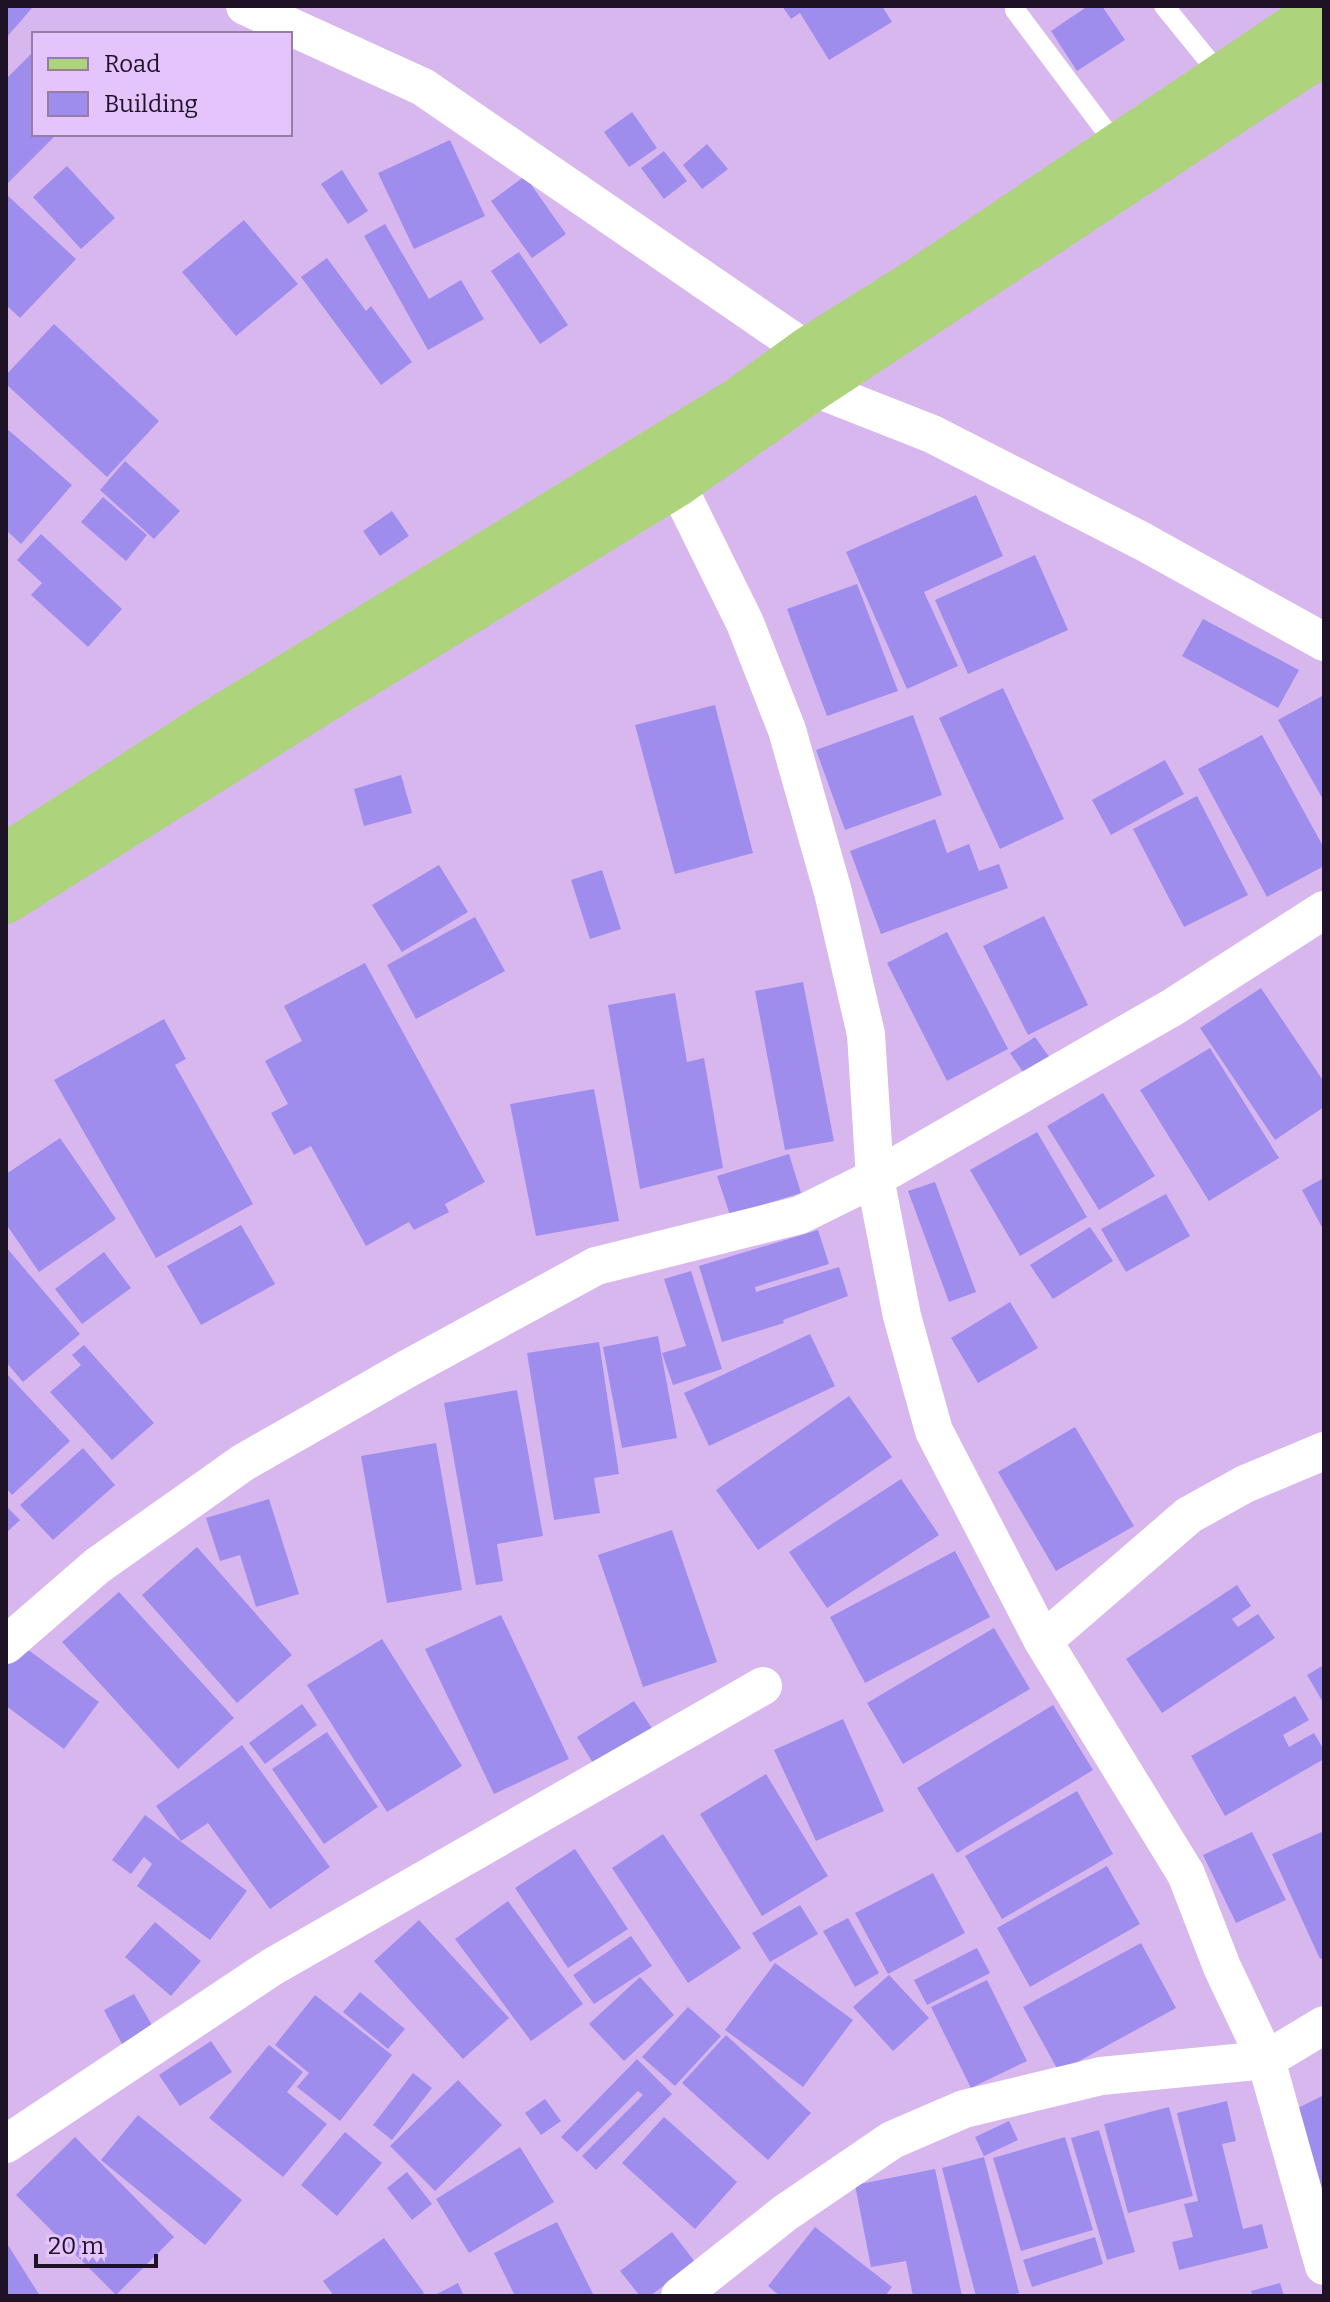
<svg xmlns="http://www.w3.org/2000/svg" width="1330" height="2302" font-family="Bitter,serif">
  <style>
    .building { fill: #9f8dee }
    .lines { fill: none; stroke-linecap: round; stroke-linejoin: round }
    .lane { stroke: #fff; stroke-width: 20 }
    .street { stroke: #fff; stroke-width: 38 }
    .primary { stroke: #add37d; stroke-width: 44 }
  </style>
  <rect width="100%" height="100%" fill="#d8b7ef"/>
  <!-- building -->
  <g class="building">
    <polygon points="6,6 32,8 6,38"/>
    <polygon points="782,6 882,6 892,22 829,60 800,13 791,19"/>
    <polygon points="1088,6 1102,6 1125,40 1077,71 1051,31"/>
    <polygon points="34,51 34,134 57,134 6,185 6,79"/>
    <polygon points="632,112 657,148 629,167 604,132"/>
    <polygon points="450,140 485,216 414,249 378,173"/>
    <polygon points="707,144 728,169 702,189 683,165"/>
    <polygon points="664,151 687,181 664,199 641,168"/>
    <polygon points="67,166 115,218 81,249 33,197"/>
    <polygon points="342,170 368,211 348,224 321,184"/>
    <polygon points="525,176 566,234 532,258 491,201"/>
    <polygon points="6,194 76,259 20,318 6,305"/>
    <polygon points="244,220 298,284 236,336 182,272"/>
    <polygon points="385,224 429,299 461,280 484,319 428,350 364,236"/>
    <polygon points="519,252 568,325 540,344 491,271"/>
    <polygon points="327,258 366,311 371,306 412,362 381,385 301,277"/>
    <polygon points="54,324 159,421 107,477 6,384 6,375"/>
    <polygon points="6,428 72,485 21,544 6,530"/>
    <polygon points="125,461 180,511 154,539 100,490"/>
    <polygon points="976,495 1003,556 924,592 958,666 907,689 846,552"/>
    <polygon points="103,497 147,535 126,561 81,522"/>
    <polygon points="392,511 409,536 380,556 363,531"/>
    <polygon points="41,534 122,609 88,647 31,595 42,583 17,560"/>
    <polygon points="1035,555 1068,630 968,674 935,600"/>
    <polygon points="857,584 898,691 827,716 787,609"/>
    <polygon points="1203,619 1299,670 1278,708 1182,656"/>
    <polygon points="1003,688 1064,819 1000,849 939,718"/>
    <polygon points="1324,695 1324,801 1278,720"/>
    <polygon points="715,705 753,853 675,874 635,725"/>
    <polygon points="913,715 942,795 845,830 816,750"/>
    <polygon points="1262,735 1324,848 1324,866 1267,897 1198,769"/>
    <polygon points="1165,760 1184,794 1111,835 1092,800"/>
    <polygon points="401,775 412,813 364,826 354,789"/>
    <polygon points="1197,796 1248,895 1184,927 1133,829"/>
    <polygon points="935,819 947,853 969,844 979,871 999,864 1008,888 881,934 850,851"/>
    <polygon points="439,865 468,912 402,952 372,905"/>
    <polygon points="602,870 621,929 590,939 571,880"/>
    <polygon points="1044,916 1088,1005 1028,1035 983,946"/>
    <polygon points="475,917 505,971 416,1019 387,965"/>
    <polygon points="947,932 1008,1049 947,1081 887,963"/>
    <polygon points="365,963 485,1182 445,1204 449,1212 414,1230 409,1222 366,1246 311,1146 294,1155 271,1113 288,1104 265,1061 302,1041 284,1006"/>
    <polygon points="803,982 834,1141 785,1150 755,991"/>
    <polygon points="1261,988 1324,1082 1324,1107 1275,1140 1200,1028"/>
    <polygon points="675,993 687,1062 704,1058 723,1168 640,1189 608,1005"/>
    <polygon points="164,1019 186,1059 175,1065 253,1204 156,1258 54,1080"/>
    <polygon points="1035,1037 1050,1058 1025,1075 1010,1053"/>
    <polygon points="1210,1048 1279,1158 1209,1201 1140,1090"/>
    <polygon points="594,1089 619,1221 536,1236 510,1104"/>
    <polygon points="1103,1093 1155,1176 1099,1210 1047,1126"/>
    <polygon points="1037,1132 1087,1217 1020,1256 970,1170"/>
    <polygon points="60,1138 116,1219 39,1272 6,1224 6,1174"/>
    <polygon points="789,1154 801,1193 730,1215 717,1176"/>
    <polygon points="1324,1178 1324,1231 1302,1190"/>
    <polygon points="935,1182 976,1292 949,1302 908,1191"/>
    <polygon points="1166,1194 1190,1236 1126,1272 1101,1229"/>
    <polygon points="241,1225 275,1284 201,1325 167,1266"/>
    <polygon points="1090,1227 1113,1261 1053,1299 1030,1265"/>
    <polygon points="818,1230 829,1264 755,1287 756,1292 839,1267 848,1296 783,1320 784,1323 722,1342 699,1266"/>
    <polygon points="6,1247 80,1334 23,1382 6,1362"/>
    <polygon points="104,1252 131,1288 82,1324 55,1289"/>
    <polygon points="691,1271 722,1369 673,1385 662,1353 686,1346 664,1279"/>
    <polygon points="1010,1302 1038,1348 978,1383 951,1338"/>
    <polygon points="810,1334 835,1386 709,1446 684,1393"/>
    <polygon points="658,1336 677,1438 622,1448 603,1347"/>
    <polygon points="599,1342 619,1474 594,1478 600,1513 554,1520 527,1353"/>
    <polygon points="84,1345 154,1423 112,1460 50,1392 81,1365 72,1355"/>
    <polygon points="6,1373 70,1441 12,1495 6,1488"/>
    <polygon points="517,1390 543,1536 497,1544 503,1581 476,1585 444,1403"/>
    <polygon points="849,1396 892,1457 758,1550 716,1490"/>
    <polygon points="1075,1427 1134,1526 1056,1571 998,1472"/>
    <polygon points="436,1443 462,1590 387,1603 361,1456"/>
    <polygon points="83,1448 115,1485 53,1540 20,1505"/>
    <polygon points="901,1479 939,1535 827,1608 789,1552"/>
    <polygon points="269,1499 299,1594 256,1607 240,1555 220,1561 206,1518"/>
    <polygon points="6,1506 20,1520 6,1533"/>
    <polygon points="672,1530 717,1662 643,1687 598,1555"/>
    <polygon points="197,1547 292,1655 237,1703 142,1595"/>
    <polygon points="955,1551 990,1617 865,1683 830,1617"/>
    <polygon points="1237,1585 1251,1606 1232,1619 1238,1627 1258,1614 1275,1638 1162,1713 1126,1659"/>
    <polygon points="119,1592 234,1718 178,1769 62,1642"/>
    <polygon points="501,1615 569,1759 494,1794 425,1649"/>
    <polygon points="994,1628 1030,1689 903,1764 867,1703"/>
    <polygon points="382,1639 462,1766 387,1812 307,1685"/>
    <polygon points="16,1641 99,1702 64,1749 6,1706 6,1654"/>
    <polygon points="1324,1665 1324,1704 1307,1675"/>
    <polygon points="1295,1696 1309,1720 1283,1735 1289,1747 1314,1733 1324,1750 1324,1759 1225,1816 1191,1756"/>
    <polygon points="634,1701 659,1739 601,1776 577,1737"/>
    <polygon points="302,1704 317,1725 265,1764 249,1743"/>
    <polygon points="1053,1705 1093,1770 957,1853 917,1788"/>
    <polygon points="843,1719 884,1811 816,1841 774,1750"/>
    <polygon points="327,1732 378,1807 324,1844 272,1769"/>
    <polygon points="242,1745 330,1867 270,1909 208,1823 181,1841 156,1806"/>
    <polygon points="766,1774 828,1876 762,1916 700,1814"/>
    <polygon points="1077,1791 1113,1854 1002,1919 965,1856"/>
    <polygon points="145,1815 247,1891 210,1940 137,1886 152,1864 144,1857 131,1874 112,1860"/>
    <polygon points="1324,1831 1324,1957 1320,1959 1272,1854"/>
    <polygon points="1252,1832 1286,1900 1236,1923 1203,1855"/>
    <polygon points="663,1834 741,1948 688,1983 612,1868"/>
    <polygon points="575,1849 628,1929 568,1968 515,1888"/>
    <polygon points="1107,1866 1140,1924 1030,1987 997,1928"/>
    <polygon points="933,1873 965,1933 888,1974 855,1913"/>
    <polygon points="508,1901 583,2004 531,2041 455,1939"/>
    <polygon points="800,1905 818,1934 770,1962 752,1933"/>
    <polygon points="848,1918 879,1973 855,1987 823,1931"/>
    <polygon points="419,1920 509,2018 463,2059 374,1961"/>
    <polygon points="155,1922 201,1961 171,1996 125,1957"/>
    <polygon points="631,1936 652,1966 594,2004 573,1975"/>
    <polygon points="1141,1943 1176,2008 1059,2072 1023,2007"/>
    <polygon points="977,1948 990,1973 927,2005 914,1980"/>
    <polygon points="775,1963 853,2020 803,2087 725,2030"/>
    <polygon points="889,1975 929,2018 893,2051 853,2007"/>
    <polygon points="640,1977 674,2015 624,2061 589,2024"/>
    <polygon points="987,1980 1027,2061 971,2088 931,2007"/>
    <polygon points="360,1992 405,2029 388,2049 343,2012"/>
    <polygon points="134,1994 153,2027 122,2044 104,2010"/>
    <polygon points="315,1995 392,2055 340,2121 297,2087 309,2073 275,2045"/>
    <polygon points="688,2007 721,2036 675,2086 642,2057"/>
    <polygon points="726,2035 811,2113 768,2160 682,2083"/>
    <polygon points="211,2041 232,2072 180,2106 159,2075"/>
    <polygon points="269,2045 303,2072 287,2092 327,2124 283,2177 209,2118"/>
    <polygon points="637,2059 672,2094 596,2170 582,2156 643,2095 638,2091 577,2152 561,2137"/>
    <polygon points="413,2073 432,2088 392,2140 373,2125"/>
    <polygon points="458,2080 502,2125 435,2191 390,2146"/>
    <polygon points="1324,2095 1324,2195 1284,2115"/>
    <polygon points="545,2099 561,2121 541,2135 525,2113"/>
    <polygon points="1227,2101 1236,2141 1222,2144 1243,2229 1262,2224 1268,2248 1179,2270 1172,2242 1193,2237 1184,2204 1198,2201 1177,2113"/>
    <polygon points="1169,2107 1193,2196 1128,2213 1104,2124"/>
    <polygon points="138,2115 242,2200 205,2245 101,2160"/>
    <polygon points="664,2117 737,2182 695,2229 622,2163"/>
    <polygon points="1009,2121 1018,2140 984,2156 975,2137"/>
    <polygon points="1099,2130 1135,2252 1107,2260 1071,2138"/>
    <polygon points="345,2132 382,2163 337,2216 301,2185"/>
    <polygon points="75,2137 174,2237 116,2295 16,2195"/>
    <polygon points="1065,2137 1093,2230 1021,2251 993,2158"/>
    <polygon points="520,2147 554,2202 469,2253 436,2199"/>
    <polygon points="984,2157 1019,2293 1006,2296 976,2296 942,2168"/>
    <polygon points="935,2169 962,2296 913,2296 906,2261 871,2267 855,2185"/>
    <polygon points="407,2172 432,2204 412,2220 387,2188"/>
    <polygon points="557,2222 594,2296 515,2296 494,2253"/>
    <polygon points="815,2227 892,2287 885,2296 780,2296 768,2286"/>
    <polygon points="672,2232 695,2262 650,2296 640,2296 620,2271"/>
    <polygon points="1095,2237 1103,2264 1032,2287 1023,2260"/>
    <polygon points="384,2238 424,2293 419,2296 334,2296 323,2281"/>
    <polygon points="6,2242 40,2296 6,2296"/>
    <polygon points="458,2283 464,2296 433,2296"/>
    <polygon points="1280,2283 1284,2296 1253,2296 1251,2291"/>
  </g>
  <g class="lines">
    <!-- lane -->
    <g class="lane">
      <polyline points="1015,6 1015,10 1117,146"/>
      <polyline points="1164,6 1221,76"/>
    </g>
    <!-- street -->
    <g class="street">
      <polyline points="245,6 423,87 806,350"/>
      <polyline points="815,388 932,434 1142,541 1324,642"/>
      <polyline points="677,485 745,623 787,730 833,892 866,1034 875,1178 902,1316 934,1431 1043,1641 1186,1874 1222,1967 1266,2060 1324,2266"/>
      <polyline points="1043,1641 1189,1515 1245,1484 1324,1451"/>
      <polyline points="6,1645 97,1566 244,1462 407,1369 596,1266 800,1215 875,1178 1173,1007 1324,910"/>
      <polyline points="6,2144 272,1967 763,1686"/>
      <polyline points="680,2296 785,2213 892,2140 964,2109 1101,2076 1266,2060 1324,2025"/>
    </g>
    <!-- primary -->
    <g class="primary">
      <polyline points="6,855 204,727 737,400 806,350 916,281 1324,6"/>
      <polyline points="6,902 337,693 677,485 815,388 1324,53"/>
    </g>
  </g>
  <!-- border -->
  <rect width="1330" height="2302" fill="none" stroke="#1e1226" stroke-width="16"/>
  <!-- legend -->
  <rect x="32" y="32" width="260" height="104" fill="#e5c4fc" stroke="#957da6" stroke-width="2"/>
  <rect x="48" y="58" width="40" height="12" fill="#add37d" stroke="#957da6" stroke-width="2"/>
  <text x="104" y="72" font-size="24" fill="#1e1226">Road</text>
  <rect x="48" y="92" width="40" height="24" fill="#9f8dee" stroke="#957da6" stroke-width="2"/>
  <text x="104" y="112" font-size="24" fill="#1e1226">Building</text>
  <!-- scale -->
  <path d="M36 2254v12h120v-12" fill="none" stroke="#1e1226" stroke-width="4"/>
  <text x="48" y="2254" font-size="24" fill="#1e1226" stroke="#e5c4fc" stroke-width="6" paint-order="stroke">20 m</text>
</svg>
